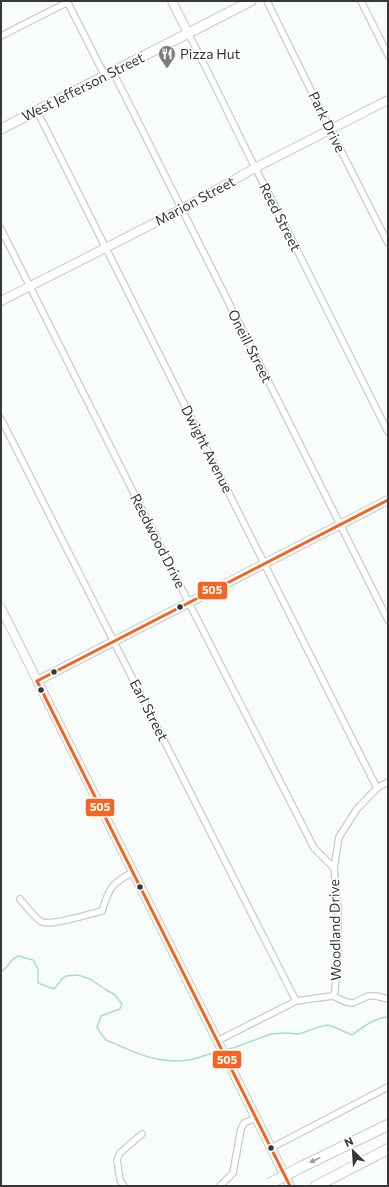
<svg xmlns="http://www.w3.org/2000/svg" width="389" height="1187" font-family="Commissioner,sans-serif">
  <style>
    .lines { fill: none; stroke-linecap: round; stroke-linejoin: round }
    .stream { stroke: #a8dfc3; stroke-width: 1.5 }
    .street-casing { stroke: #c8ccca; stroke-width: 8 }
    .secondary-casing { stroke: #c8ccca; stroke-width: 10 }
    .primary-casing { stroke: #c8ccca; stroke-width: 11 }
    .highway-casing { stroke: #c8ccca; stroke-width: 12 }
    .street { stroke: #fefffe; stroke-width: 5.5 }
    .secondary { stroke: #fefffe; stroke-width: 8 }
    .primary { stroke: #fefffe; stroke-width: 9 }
    .highway { stroke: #fefffe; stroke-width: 10 }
    .highway-bridge-casing { stroke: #c8ccca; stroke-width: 12; stroke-linecap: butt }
    .highway-bridge { stroke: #fefffe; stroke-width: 10 }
    .bus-1-casing { stroke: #fff; stroke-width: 6 }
    .bus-1 { stroke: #f26522; stroke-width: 3 }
    .oneway { fill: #9a9c9a }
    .bus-dot { fill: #353836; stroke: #fff; stroke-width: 1.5 }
    .labels { text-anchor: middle; stroke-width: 3; stroke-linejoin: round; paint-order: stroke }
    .poi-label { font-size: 14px; fill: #353836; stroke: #fff; text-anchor: start }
    .street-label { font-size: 14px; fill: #353836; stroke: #fff }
    .line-badge { stroke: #fff; stroke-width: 1.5 }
    .badge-label { font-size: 11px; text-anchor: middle; font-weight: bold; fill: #fff }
  </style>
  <rect width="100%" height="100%" fill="#f8fcfa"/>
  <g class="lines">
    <!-- stream -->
    <g class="stream">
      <path d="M1 972C9 967 9 960 18 956L33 960 38 969V983L54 989 62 979 66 976 78 975 90 979 105 989 115 995 122 1004 120 1009 101 1016 97 1027C99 1033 103 1035 106 1040 134 1052 158 1065 189 1060 198 1058 207 1055 216 1052L219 1053"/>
      <path d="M227 1050 271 1034 284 1033 299 1034 319 1027 327 1025 334 1027 352 1035C363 1027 374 1018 388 1017"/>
    </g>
    <defs>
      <g id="street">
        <polyline points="67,1 105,76"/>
        <polyline points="267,1 330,129 388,243"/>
        <polyline points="361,1 388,55"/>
        <path d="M188 33C218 90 244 148 274 204L388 432"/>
        <polyline points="1,36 68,2"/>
        <polyline points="113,72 388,620"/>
        <polyline points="37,111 377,788"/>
        <polyline points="1,229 189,603 314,848 334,868"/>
        <polyline points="1,419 296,1001"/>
        <path d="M20 899C25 905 35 918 42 922 51 926 90 914 102 911 109 888 111 884 133 872"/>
        <polyline points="333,996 346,1002 353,1003 368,996 376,996 388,999"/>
        <polyline points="217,1041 296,1001 333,996 335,991 338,950 338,910 334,868 339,837 357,809 377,788 388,782"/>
        <polyline points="271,1148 388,1087"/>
        <polyline points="124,1186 120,1180 117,1160 120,1153 142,1134"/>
        <polyline points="220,1186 233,1173 241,1129 244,1123 256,1118"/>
      </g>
      <g id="secondary">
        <polyline points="172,1 188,33"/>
        <polyline points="1,301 182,209 255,168 388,100"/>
        <polyline points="1,608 290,1186"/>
        <polyline points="37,681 388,500"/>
      </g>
      <polyline id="primary" points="1,129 251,1"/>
      <g id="highway">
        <polyline points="301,1167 388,1125"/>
        <polyline points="316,1186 388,1149"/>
      </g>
    </defs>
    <!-- street casing -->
    <use href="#street" class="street-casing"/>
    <!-- secondary casing -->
    <use href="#secondary" class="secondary-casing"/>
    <!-- primary casing -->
    <use href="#primary" class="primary-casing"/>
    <!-- highway casing -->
    <use href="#highway" class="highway-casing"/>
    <!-- street -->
    <use href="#street" class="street"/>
    <!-- secondary -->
    <use href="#secondary" class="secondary"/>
    <!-- primary -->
    <use href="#primary" class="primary"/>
    <!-- highway -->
    <use href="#highway" class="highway"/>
    <defs>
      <polyline id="highway-bridge" points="269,1184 301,1167"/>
    </defs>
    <!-- highway-bridge casing -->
    <use href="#highway-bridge" class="highway-bridge-casing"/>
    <!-- highway-bridge -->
    <use href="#highway-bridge" class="highway-bridge"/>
    <defs>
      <g id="bus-1">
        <polyline points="37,681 290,1186"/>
        <polyline points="37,681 388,500"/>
      </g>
    </defs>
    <!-- bus-1 casing -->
    <use href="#bus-1" class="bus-1-casing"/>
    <!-- bus-1 -->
    <use href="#bus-1" class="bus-1"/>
  </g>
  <!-- one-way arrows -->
  <defs><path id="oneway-solid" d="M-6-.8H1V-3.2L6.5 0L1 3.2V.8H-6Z"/></defs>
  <use class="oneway" href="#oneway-solid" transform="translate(315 1160) rotate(154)"/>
  <!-- icons -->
  <defs>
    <symbol id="restaurant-pin" viewBox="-11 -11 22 30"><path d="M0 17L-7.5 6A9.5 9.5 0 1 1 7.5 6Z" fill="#797d7b" stroke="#fff"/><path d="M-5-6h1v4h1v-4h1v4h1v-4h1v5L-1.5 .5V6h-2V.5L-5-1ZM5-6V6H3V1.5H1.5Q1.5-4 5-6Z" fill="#fff"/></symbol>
  </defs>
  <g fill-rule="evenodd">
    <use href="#restaurant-pin" x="157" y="44" width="20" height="27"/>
  </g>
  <!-- markers -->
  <g class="bus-dot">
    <circle cx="180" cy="607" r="3.5"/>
    <circle cx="54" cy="672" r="3.5"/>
    <circle cx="41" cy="690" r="3.5"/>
    <circle cx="140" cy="887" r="3.5"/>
    <circle cx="271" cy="1148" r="3.5"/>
  </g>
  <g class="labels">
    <!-- poi labels -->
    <g class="poi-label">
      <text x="180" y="59">Pizza Hut</text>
    </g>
    <!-- street labels -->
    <g class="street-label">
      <text transform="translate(83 87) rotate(-27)" y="5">West Jefferson Street</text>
      <text transform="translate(327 122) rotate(64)" y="5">Park Drive</text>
      <text transform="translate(195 201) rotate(-28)" y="5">Marion Street</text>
      <text transform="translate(280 217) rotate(63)" y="5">Reed Street</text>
      <text transform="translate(250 346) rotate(63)" y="5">Oneill Street</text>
      <text transform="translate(207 449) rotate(63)" y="5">Dwight Avenue</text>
      <text transform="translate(158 541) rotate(63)" y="5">Reedwood Drive</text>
      <text transform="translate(149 710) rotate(63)" y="5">Earl Street</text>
      <text transform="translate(335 930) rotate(-91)" y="5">Woodland Drive</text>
    </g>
  </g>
  <g class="line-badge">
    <rect x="197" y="581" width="31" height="19" rx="4" fill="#f26522"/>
    <rect x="85" y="798" width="30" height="19" rx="4" fill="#f26522"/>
    <rect x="212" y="1050" width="30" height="19" rx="4" fill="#f26522"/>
  </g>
  <g class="badge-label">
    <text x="212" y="594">505</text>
    <text x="100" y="811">505</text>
    <text x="227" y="1064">505</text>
  </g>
  <!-- border -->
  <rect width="389" height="1187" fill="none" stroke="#353836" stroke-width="4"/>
  <!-- north arrow -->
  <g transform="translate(353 1151) rotate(335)" stroke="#ffffff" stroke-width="3" paint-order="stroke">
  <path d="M0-3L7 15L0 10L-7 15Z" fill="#353836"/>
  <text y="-6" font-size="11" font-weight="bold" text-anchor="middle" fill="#353836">N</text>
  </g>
</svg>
